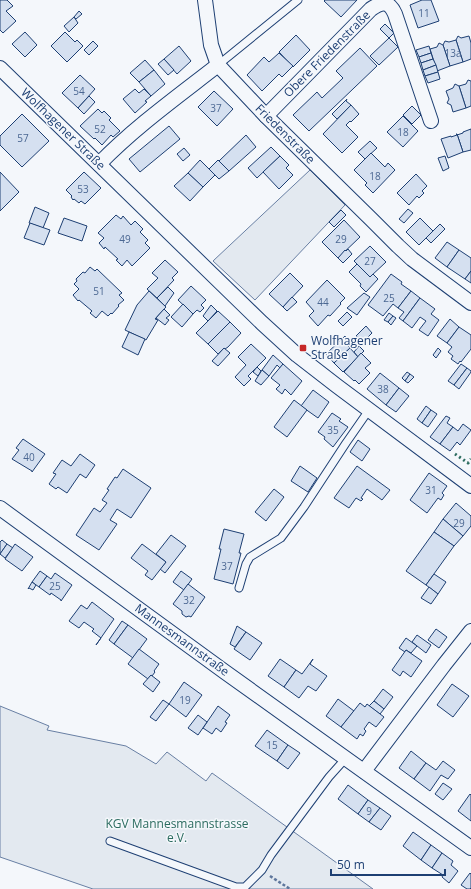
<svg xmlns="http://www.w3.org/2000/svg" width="471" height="889" font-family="'Open Sans',sans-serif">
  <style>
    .green { fill: #e3e9f0; stroke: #687fa3 }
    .building { fill: #d5e0f0; stroke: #1d3f73 }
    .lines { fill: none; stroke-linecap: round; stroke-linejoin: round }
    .lane-casing { stroke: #1d3f73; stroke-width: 9 }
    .street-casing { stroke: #1d3f73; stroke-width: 16 }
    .path { stroke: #5e769c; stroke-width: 2.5; stroke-dasharray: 3 2; stroke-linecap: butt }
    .lane { stroke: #f4f7fb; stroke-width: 7 }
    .street { stroke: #f4f7fb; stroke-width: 14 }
    .hedge { stroke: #2c6c60; stroke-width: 3; stroke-dasharray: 2 3; stroke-linecap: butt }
    .poi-dot { fill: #c62828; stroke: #f4f7fb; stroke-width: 1.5 }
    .labels { text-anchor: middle; stroke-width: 3; stroke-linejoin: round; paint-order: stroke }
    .number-label { font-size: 10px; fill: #4b6792 }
    .street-label { font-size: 12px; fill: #1d3f73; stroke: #f4f7fb }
    .poi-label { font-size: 12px; fill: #1d3f73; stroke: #f4f7fb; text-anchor: start }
    .park-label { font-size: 12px; fill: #2c6c60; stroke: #f4f7fb }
  </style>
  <rect width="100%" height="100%" fill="#f4f7fb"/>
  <!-- green -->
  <g class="green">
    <polygon points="310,170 345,205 255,300 213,261"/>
    <polygon points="0,706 49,726 47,730 126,746 156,764 167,752 206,781 212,773 373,889 93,889 0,857"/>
  </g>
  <!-- building -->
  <g class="building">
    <polygon points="0,0 7,0 13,6 6,11 16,21 3,33 0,30"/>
    <polygon points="325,0 357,0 341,17 324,1"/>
    <polygon points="422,0 431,0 439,21 418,28 410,5"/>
    <polygon points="79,11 82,14 76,19 74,17"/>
    <polygon points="74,17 78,23 69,32 64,26"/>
    <polygon points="385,24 394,33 389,38 380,29"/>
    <polygon points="25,32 37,45 25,57 12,44"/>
    <polygon points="65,32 75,42 77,40 83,46 67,62 51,46"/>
    <polygon points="296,35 310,50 293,67 279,52"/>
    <polygon points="458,36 461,38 469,36 471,43 471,59 463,62 456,40"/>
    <polygon points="389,38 398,47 379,65 370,56"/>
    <polygon points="456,40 463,62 450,66 443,45 445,41 449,42"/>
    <polygon points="93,41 98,46 89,55 84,50"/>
    <polygon points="439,43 443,45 450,66 437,71 430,49 437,47"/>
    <polygon points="179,46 191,61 177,74 164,59"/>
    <polygon points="429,46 431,53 419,57 416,50"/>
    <polygon points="360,48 377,66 309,131 293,115 317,92 322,98 343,78 336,71"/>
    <polygon points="279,53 293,66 282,77 279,74 262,91 247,75 264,57 269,62"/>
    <polygon points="431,53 433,59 421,63 419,57"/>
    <polygon points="164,59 174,70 168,75 158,64"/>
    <polygon points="433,59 436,65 423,70 421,63"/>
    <polygon points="145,60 154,70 139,82 130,73"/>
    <polygon points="436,65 438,72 425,76 423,70"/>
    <polygon points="154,70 165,84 151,96 139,82"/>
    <polygon points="438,72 440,79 428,83 425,76"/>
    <polygon points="80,75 95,89 78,108 62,93"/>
    <polygon points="468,80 471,81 471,106 466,108 459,86 466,84"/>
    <polygon points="455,84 459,86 466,108 453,112 451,105 447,103 449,99 446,91 453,88"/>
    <polygon points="135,89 139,93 144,89 151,96 145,101 147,102 135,113 123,99"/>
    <polygon points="214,91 233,109 217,126 198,107"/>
    <polygon points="89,96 95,102 84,114 78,108"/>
    <polygon points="347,99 346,101 351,105 337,119 332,114"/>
    <polygon points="351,105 359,114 351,122 350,121 346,125 358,137 342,153 323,134"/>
    <polygon points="412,106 421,115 412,124 403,115"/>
    <polygon points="98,109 102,113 104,111 111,118 109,120 120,131 113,137 111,135 102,145 95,138 94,139 80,126"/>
    <polygon points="22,114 49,141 22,167 0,145 0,136"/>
    <polygon points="403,116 418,131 403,147 387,132"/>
    <polygon points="169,126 180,139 140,172 129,159"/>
    <polygon points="471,129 471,150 463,152 457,134 457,135 463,133 463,132"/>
    <polygon points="456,134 457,134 463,152 448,158 441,139 451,136 451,137 457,135"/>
    <polygon points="246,135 256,147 229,171 219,161"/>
    <polygon points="370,141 377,148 365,159 358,152"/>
    <polygon points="271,147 280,156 257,178 248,168"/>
    <polygon points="184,148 190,155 183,161 177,154"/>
    <polygon points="371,153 385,167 388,163 395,170 373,193 365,185 367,183 354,170"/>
    <polygon points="280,156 289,165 286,168 293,175 279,189 263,172"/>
    <polygon points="445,156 449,168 443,171 438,158"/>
    <polygon points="200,160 215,175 203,187 188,173"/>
    <polygon points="218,160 229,171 219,179 209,169"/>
    <polygon points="0,172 19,192 0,211"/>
    <polygon points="84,172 101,188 85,204 81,201 79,203 74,199 73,200 71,197 72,196 66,190"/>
    <polygon points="188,173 203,187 190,201 174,186"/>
    <polygon points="416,174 427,186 422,191 424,193 419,198 417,196 409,205 397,193"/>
    <polygon points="35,207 49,213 43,228 29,223"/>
    <polygon points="408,209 413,213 404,223 399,219"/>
    <polygon points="341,210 346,215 334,227 329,222"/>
    <polygon points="116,215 121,219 123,216 131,225 135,221 143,229 140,232 148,240 145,243 150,248 132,266 127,260 122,266 116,260 118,259 105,247 104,249 99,243 104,238 98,233"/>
    <polygon points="64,218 87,226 82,241 58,233"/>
    <polygon points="420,218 433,231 419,245 406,232"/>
    <polygon points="344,220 360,237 338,258 322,242"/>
    <polygon points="30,223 50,230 44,245 24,238"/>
    <polygon points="440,224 445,229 431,243 426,238"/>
    <polygon points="447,242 459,250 447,267 435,258"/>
    <polygon points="370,246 386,262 370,277 354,261"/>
    <polygon points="348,249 352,254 343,263 338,258 345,250 346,251"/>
    <polygon points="459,250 471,258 471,271 465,279 447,267"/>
    <polygon points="165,260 178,272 172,278 174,280 157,298 147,289 158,278 152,273"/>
    <polygon points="357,264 370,277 373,274 378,279 366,292 360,286 361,284 349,272"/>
    <polygon points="90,267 95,271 97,269 122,293 119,295 124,300 118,305 119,306 112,314 111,313 108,316 102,311 96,318 90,313 92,311 79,300 78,301 73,295 79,289 74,284 77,281 76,279 83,272 85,273"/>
    <polygon points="471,271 471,283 465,279"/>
    <polygon points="290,273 303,286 283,307 269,294"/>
    <polygon points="391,274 402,282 401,284 411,291 398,308 393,304 383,316 368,305"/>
    <polygon points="327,280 345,298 340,303 341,304 330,316 328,315 318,326 309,316 314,311 306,302"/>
    <polygon points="191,286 206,300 201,305 204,308 200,312 197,310 193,314 178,300"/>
    <polygon points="168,287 174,293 165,306 157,298"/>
    <polygon points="149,291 166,307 155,319 158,320 146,340 125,330 137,305"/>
    <polygon points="411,291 420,298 403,321 399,318 404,312 398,308"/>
    <polygon points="364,293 370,297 357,315 347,308"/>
    <polygon points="292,297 297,302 287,311 283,307"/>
    <polygon points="420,298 435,309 431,314 439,320 428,336 419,330 426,321 420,317 412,328 403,321"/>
    <polygon points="183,304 193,314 182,327 171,317"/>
    <polygon points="211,305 217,311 208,321 203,316"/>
    <polygon points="164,309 170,315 166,318 169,320 165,325 156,318"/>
    <polygon points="218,311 230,322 208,344 196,333"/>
    <polygon points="347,312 352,317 343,326 338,321"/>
    <polygon points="389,313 393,316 388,322 384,320"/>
    <polygon points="393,316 396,318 391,325 388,322"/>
    <polygon points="450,319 459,327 447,343 437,336"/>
    <polygon points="230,322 241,333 228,347 225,349 224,348 218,354 208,344"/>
    <polygon points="366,326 372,333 363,342 356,336"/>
    <polygon points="459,327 471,335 471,349 461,362 460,361 458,364 451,359 453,356 448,352 452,347 447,343"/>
    <polygon points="129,332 145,339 138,355 122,347"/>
    <polygon points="345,336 350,341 346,344 350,348 334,363 326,354"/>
    <polygon points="251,344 266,358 248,376 251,379 244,386 235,377 246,365 238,357"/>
    <polygon points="359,346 364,351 358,357 354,352"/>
    <polygon points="224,348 230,353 218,366 212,361"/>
    <polygon points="350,348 358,357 343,372 334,363"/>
    <polygon points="438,348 441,351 436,358 433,355"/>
    <polygon points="361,353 371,363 365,368 370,373 359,384 355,380 354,381 344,372"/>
    <polygon points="273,355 283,364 280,368 277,365 269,376 262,370"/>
    <polygon points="283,364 302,381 291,395 285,389 282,394 276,389 280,385 271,378"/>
    <polygon points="461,364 467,368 454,385 448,381"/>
    <polygon points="257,367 261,371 258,376 253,372"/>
    <polygon points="467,368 471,371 471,372 459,389 454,385"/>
    <polygon points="262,370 269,376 261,385 255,381"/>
    <polygon points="407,372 410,374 405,381 402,378"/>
    <polygon points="380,373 399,388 386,405 367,389"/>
    <polygon points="410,374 414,377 408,383 405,381"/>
    <polygon points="399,388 409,396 396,412 386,405"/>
    <polygon points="313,390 329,402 318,418 301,406"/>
    <polygon points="294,400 307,410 287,437 274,427"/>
    <polygon points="426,406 431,410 422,423 417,419"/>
    <polygon points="431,410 437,414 428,427 422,423"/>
    <polygon points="332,413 341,419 339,421 348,427 333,447 324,439 325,437 318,432"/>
    <polygon points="446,416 450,418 447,423 453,427 440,444 430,437"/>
    <polygon points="463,424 471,430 460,445 457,442 450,451 440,444 453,427 458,431"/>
    <polygon points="23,439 45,454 32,472 32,471 12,459 19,450 16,448"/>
    <polygon points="358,440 370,449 362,461 350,452"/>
    <polygon points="80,454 95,465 86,478 80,474 67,493 58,487 56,489 49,484 56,474 53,473 62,460 71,466"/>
    <polygon points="300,466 317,478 308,492 291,481"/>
    <polygon points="357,466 390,490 382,500 367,489 361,498 363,499 361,501 356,498 349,508 334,498"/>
    <polygon points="123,469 151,488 131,518 117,509 110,520 117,524 99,550 76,535 94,508 100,512 107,503 102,500 109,490 107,489 115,477 117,478"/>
    <polygon points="429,473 447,486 442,493 444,495 441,500 438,498 427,513 410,500"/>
    <polygon points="274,489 284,497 266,521 255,512"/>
    <polygon points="456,503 471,516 471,526 463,536 443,519"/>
    <polygon points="443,519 463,536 454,546 434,532"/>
    <polygon points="224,529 244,534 239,553 241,553 233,584 214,579 221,549 219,549"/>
    <polygon points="434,532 454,546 426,585 406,571"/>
    <polygon points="171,535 186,546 165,573 160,569 166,562 156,554"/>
    <polygon points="2,540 7,544 0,554 0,542"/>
    <polygon points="7,544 13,548 5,558 0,554"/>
    <polygon points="15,544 33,557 22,571 5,559"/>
    <polygon points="142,544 166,562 152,580 145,575 148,571 131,558"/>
    <polygon points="40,571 47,576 39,587 32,582"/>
    <polygon points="181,571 192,579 184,590 173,582"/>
    <polygon points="55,573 72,585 61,601 61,600 51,593 50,595 39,587 47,576 51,579"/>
    <polygon points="434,574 446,582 438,594 426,585"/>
    <polygon points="32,582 36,585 33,590 29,588 28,589"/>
    <polygon points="188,584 205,597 191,617 189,616 186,617 182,614 182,611 173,604"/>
    <polygon points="429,587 438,594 431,604 421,598"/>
    <polygon points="92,602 114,619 96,645 101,638 92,631 94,629 84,622 79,628 69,621 81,605 87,609"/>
    <polygon points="122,621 128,625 114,644 109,640"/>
    <polygon points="128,625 147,639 133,658 114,644"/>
    <polygon points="237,626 246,632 235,647 230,644"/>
    <polygon points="436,629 447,637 439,648 428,640"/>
    <polygon points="246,632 262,643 250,660 234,649"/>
    <polygon points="417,635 431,645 426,653 412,642"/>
    <polygon points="406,638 417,646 411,653 406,650 405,652 399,648"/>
    <polygon points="139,649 159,664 154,671 155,672 152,676 151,675 148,679 128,664"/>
    <polygon points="406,650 422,661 411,677 403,671 400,676 392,670"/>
    <polygon points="280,659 296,670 284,687 268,676"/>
    <polygon points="313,659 310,664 327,676 316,691 308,686 299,698 284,687 296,670 302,674"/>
    <polygon points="151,675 160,682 153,692 143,684"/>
    <polygon points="184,682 202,695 186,717 169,704"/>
    <polygon points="452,684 469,696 453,717 437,705"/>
    <polygon points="383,689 393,697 384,709 374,701"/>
    <polygon points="338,699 354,711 341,727 326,716"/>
    <polygon points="163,700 169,704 156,721 150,717"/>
    <polygon points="374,701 384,709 380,714 369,706"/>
    <polygon points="360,703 365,707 367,704 384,717 376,727 369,722 364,729 366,731 363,736 360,734 357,739 341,727"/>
    <polygon points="218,706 230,715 225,722 227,723 221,732 216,728 212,734 203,728"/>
    <polygon points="198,715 207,722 198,735 188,728"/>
    <polygon points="267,730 288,745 277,761 255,746"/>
    <polygon points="288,745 300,753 288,769 277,761"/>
    <polygon points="411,751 426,763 414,779 399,768"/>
    <polygon points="443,761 455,770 448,779 441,775 430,791 414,779 426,763 436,770"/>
    <polygon points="443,783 452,789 443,800 435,794"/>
    <polygon points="348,785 368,800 358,814 338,799"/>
    <polygon points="470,794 471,795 471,821 458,811"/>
    <polygon points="368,800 380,808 369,822 358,814"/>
    <polygon points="380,808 391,816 381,830 369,822"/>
    <polygon points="413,832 431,845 421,860 403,846"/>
    <polygon points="431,845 442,853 432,868 421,860"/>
    <polygon points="442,853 453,861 451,865 458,871 449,883 442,877 443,875 432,868"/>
    <polygon points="470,873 471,874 471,888 470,889 467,889 461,885"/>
  </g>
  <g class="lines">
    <defs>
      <g id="lane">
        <polyline points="218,65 298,0"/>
        <polyline points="239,588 246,564 250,557 281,538 304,507 346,443 369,410"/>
        <polyline points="110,841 236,887 245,887 262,870 271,855 329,777 346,758"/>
      </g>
      <g id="street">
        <polyline points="205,0 211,45 218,65 266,116 372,220 398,246 412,259 471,303"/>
        <polyline points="0,68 262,323 297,355 337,386 471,486"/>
        <path d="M266 116 371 9C383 1 389 1 395 14L431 121"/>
        <path d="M99 164C135 127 177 97 218 65"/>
        <polyline points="0,508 225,672 471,848"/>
        <polyline points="364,771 444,665 471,631"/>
      </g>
    </defs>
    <!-- lane casing -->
    <use href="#lane" class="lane-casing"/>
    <!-- street casing -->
    <use href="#street" class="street-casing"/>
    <!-- path -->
    <polyline class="path" points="270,876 290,889"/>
    <!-- lane -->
    <use href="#lane" class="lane"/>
    <!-- street -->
    <use href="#street" class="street"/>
    <!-- hedge -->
    <polyline class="hedge" points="455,454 468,463 471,459"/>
  </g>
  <!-- markers -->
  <rect class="poi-dot" x="299" y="344" width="8" height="8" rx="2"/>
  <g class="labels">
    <!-- number labels -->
    <g class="number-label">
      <text x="424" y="17">11</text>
      <text x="453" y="57">13a</text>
      <text x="79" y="95">54</text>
      <text x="216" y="112">37</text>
      <text x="100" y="133">52</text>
      <text x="403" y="136">18</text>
      <text x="23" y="142">57</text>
      <text x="375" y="180">18</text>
      <text x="83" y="193">53</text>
      <text x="125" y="243">49</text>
      <text x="341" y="243">29</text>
      <text x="370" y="265">27</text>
      <text x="99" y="295">51</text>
      <text x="389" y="302">25</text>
      <text x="323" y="306">44</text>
      <text x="383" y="393">38</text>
      <text x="333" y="434">35</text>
      <text x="29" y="461">40</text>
      <text x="431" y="494">31</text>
      <text x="459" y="527">29</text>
      <text x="227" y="570">37</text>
      <text x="55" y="590">25</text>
      <text x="189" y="604">32</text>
      <text x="185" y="704">19</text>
      <text x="272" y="749">15</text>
      <text x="369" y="815">9</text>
    </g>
    <!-- street labels -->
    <g class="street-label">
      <text transform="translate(327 54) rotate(-45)" y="4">Obere Friedenstraße</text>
      <text transform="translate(63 129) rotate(44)" y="4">Wolfhagener Straße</text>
      <text transform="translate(285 134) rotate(45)" y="4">Friedenstraße</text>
      <text transform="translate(182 640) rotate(36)" y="4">Mannesmannstraße</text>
    </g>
    <!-- poi labels -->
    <g class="poi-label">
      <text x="311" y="345">Wolfhagener<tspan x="311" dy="14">Straße</tspan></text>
    </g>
    <!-- park labels -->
    <g class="park-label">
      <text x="177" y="828">KGV Mannesmannstrasse<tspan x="177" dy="14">e.V.</tspan></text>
    </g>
  </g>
  <!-- scale -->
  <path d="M331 869v6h114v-6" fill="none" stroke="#1d3f73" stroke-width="2"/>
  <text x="337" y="869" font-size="12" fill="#1d3f73" stroke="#f4f7fb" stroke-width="3" paint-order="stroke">50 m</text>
</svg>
